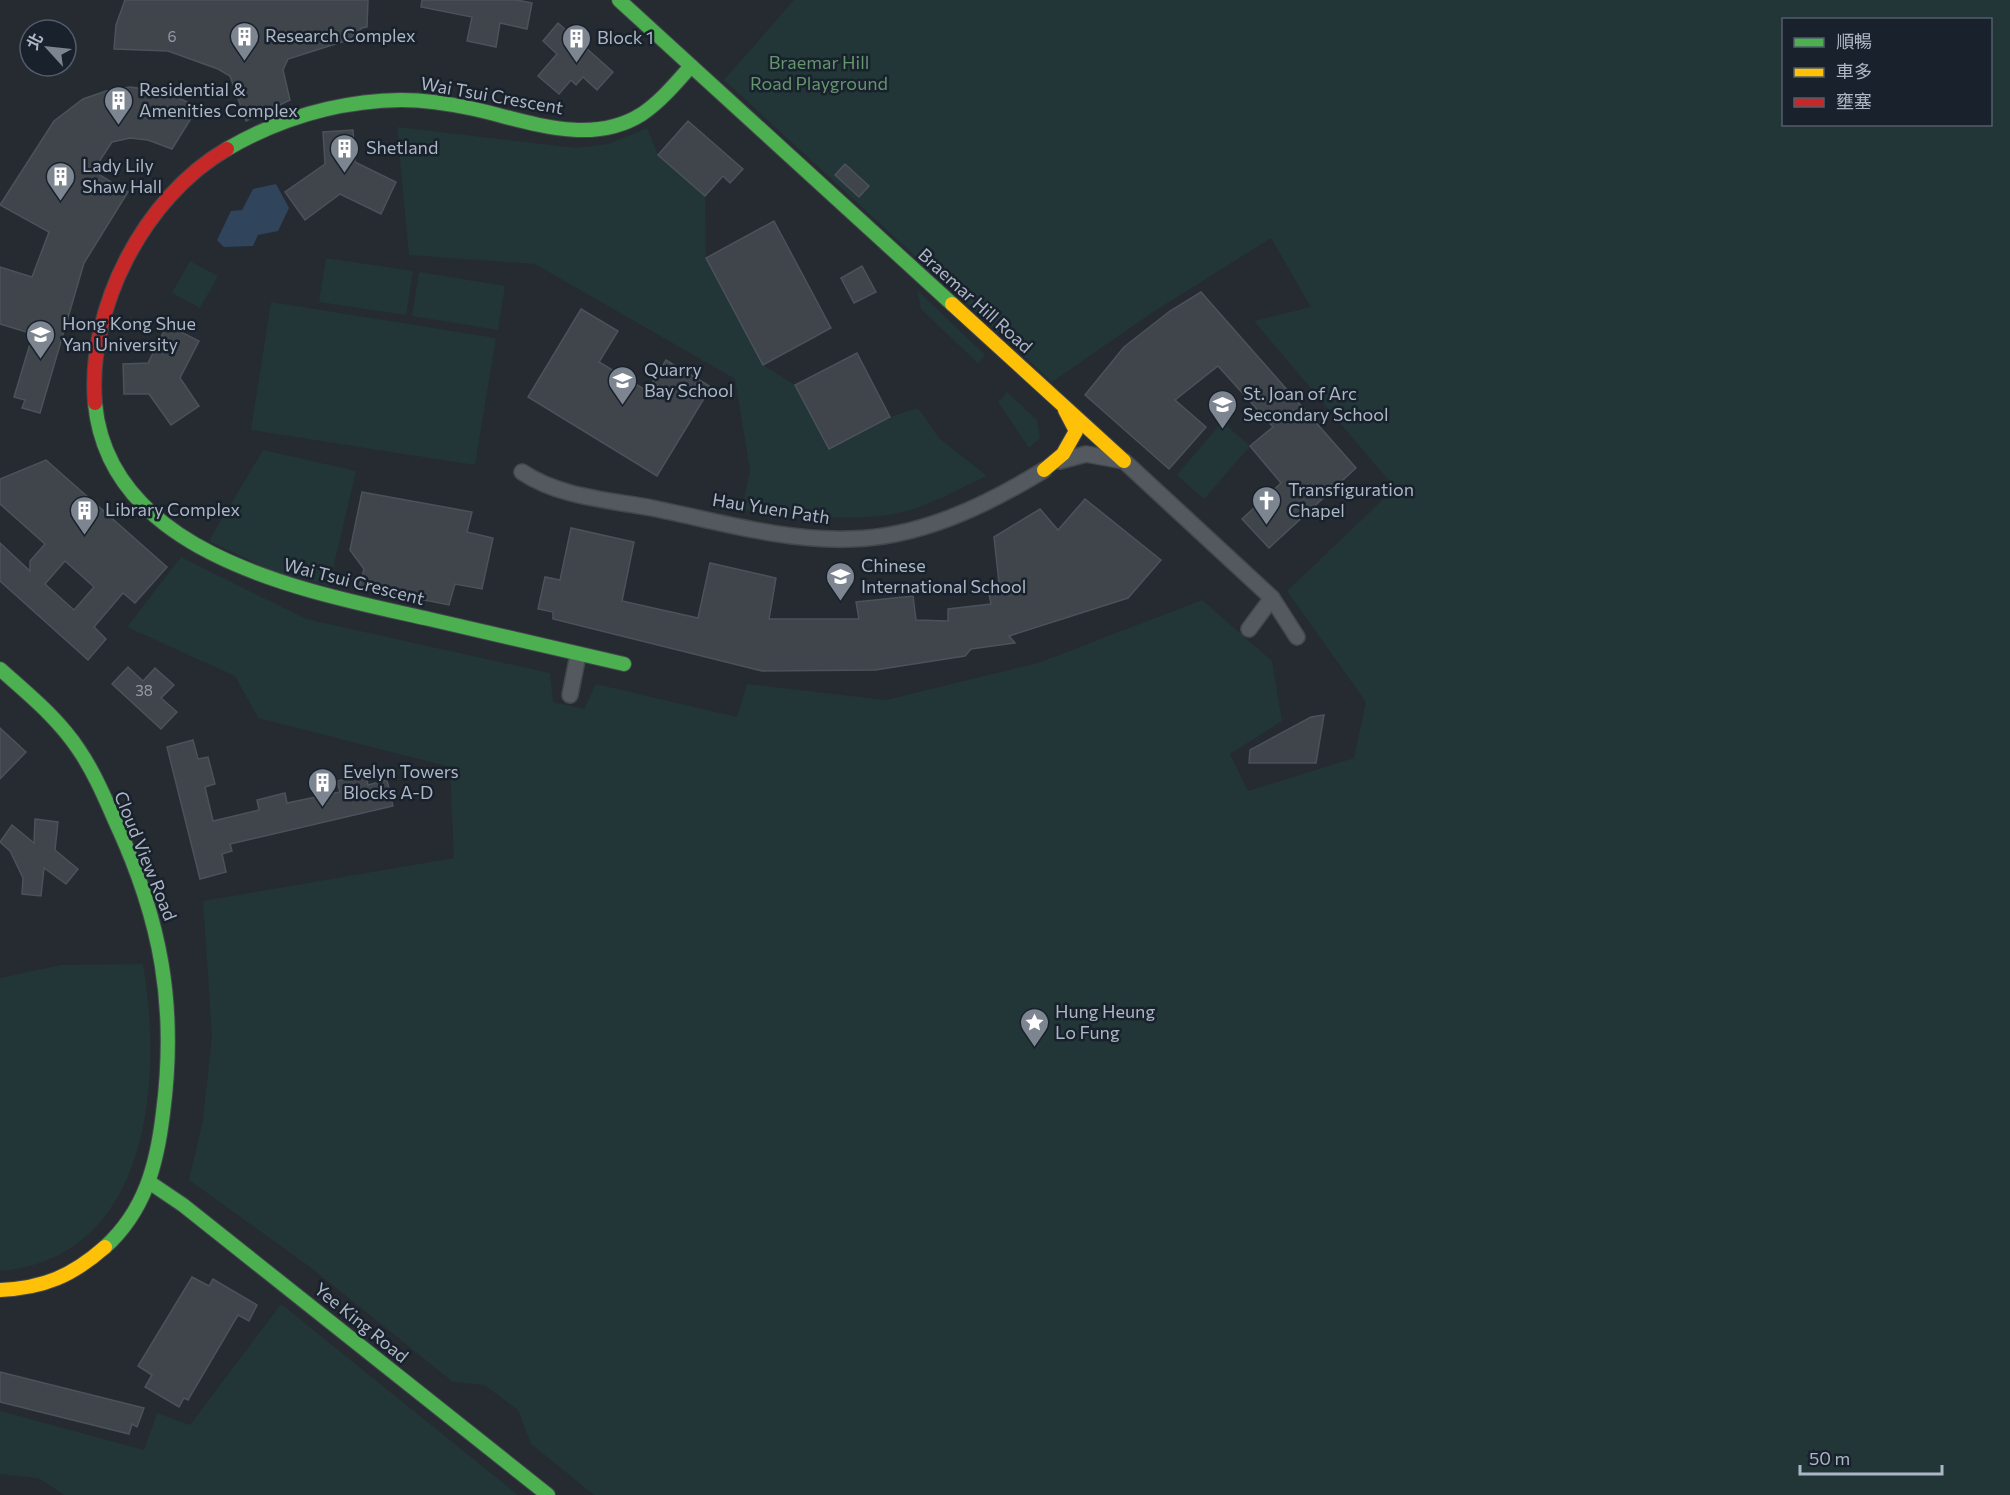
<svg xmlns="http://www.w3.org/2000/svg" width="2010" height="1495" font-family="Commissioner,'Noto Sans TC',sans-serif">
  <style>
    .green { fill: #223537; fill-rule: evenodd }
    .water { fill: #30445b }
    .building { fill: #40454b; stroke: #4b525a; stroke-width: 1.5; fill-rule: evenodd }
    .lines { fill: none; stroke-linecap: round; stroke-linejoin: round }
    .street-casing { stroke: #42474c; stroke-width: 18 }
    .fast-casing { stroke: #42474c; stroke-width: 16 }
    .slow-casing { stroke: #42474c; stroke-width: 16 }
    .jam-casing { stroke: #42474c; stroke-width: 16 }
    .street { stroke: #545960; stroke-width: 15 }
    .fast { stroke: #4caf50; stroke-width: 14 }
    .slow { stroke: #ffc107; stroke-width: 14 }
    .jam { stroke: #c62828; stroke-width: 14 }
    .labels { text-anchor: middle; stroke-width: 5; stroke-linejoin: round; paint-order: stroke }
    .number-label { font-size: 15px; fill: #919aa6 }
    .poi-label { font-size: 18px; fill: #acb6c5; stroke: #18212c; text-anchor: start }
    .park-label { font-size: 18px; fill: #63966d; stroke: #18212c }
    .street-label { font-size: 18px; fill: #acb6c5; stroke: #18212c }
  </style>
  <rect width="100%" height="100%" fill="#252b31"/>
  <!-- green -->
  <g class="green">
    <path d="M794 0H2010V1495H594L531 1444 518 1410 484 1385 453 1382 310 1267 189 1180 203 1120 212 1036 203 901 454 858 450 767 258 718 235 676 127 627 181 557 306 619 550 673 553 702 584 709 596 684 737 717 747 684 886 700 1038 663 1202 600 1272 661 1282 721 1230 754 1248 791 1354 758 1366 702 1287 591 1395 488 1254 321 1311 307 1271 238 1153 312 1052 382 724 80ZM1784 20H1990V124H1784Z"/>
    <path d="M397 127 576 148 608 144 647 128 658 155 705 196 706 258 763 365 795 385 828 449 890 417 918 408 939 438 987 476C964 486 940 500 916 508 865 526 795 514 742 510L750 470 735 379 535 264 409 255Z"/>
    <polygon points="326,258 413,271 406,315 319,302"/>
    <polygon points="190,261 218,276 200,308 172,293"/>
    <polygon points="419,272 505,286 498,330 412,316"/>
    <polygon points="917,290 985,355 978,363 921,309"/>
    <polygon points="271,302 496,338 475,465 251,430"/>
    <polygon points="1007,392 1037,420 1040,438 1029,448 998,402"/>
    <polygon points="1222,422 1250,446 1204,499 1177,475"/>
    <polygon points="263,450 356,471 329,586 270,570 209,541"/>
    <path d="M143 964C163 1081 150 1258 0 1271V978L61 965Z"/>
    <polygon points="281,1304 518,1495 65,1495 38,1478 0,1474 0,1411 144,1450 157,1413 190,1425"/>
  </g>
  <!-- water -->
  <polygon class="water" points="276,184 289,208 278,231 258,235 253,246 224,247 217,240 231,211 242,210 253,189"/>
  <!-- building -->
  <g class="building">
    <polygon points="125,0 368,0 367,27 362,28 348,40 288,59 283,70 290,100 246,121 230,76 218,69 168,51 114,49 116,25"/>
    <polygon points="422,0 517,0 532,3 527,29 500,23 496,47 467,41 472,17 421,7"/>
    <polygon points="558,23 613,72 597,90 583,77 576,85 571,80 559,94 538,76 557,54 543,41"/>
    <polygon points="130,87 166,92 198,107 172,149 148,140 130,138 112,142 93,171 128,192 84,263 40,413 22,408 25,400 14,397 33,334 0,324 0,267 32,277 49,232 0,205 54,121 83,99 106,91"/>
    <polygon points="688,121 743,169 730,183 723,176 705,196 658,155"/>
    <polygon points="353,130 355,162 396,182 381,214 340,194 305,220 285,192 325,164 323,132"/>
    <polygon points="845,164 869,186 859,197 835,175"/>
    <polygon points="774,221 831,328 763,365 706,258"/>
    <polygon points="862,266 876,292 854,303 841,278"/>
    <polygon points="1201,292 1356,468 1269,548 1242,519 1281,483 1250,446 1273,427 1218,366 1175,400 1206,427 1169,469 1085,395 1124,347 1170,311"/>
    <polygon points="581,309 618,331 599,362 647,391 666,360 711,387 657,476 528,397"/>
    <polygon points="167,325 199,341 180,378 199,406 171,425 149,394 124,394 123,364 148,363"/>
    <polygon points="857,353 890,417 829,449 795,385"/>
    <path d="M46 460 167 567 135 603 123 593 94 627 106 639 88 660 0 581V543L30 571V561L45 544 0 504V479ZM65 561 94 587 74 610 45 584Z"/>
    <polygon points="362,492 472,512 467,532 493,538 482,589 455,584 449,605 359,587 364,569 350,550"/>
    <polygon points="1085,499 1161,560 1128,598 1009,636 1015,643 971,649 965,656 875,670 762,671 553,619 553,612 538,609 545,577 560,580 571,528 634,542 622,601 698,618 710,563 776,578 769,619 859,619 856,602 913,596 916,620 948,621 948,609 991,604 989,594 1000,592 994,537 1040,509 1058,530"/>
    <polygon points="128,667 143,681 155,668 174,685 161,698 177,712 161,729 112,684"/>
    <polygon points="1324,715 1316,763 1249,763 1250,750 1311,717"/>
    <polygon points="0,728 26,752 0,779"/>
    <polygon points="193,740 198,759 208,757 215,784 205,787 213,821 259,810 257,800 285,793 287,803 340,792 337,781 366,774 368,785 387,780 393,806 230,844 232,851 222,854 226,872 200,879 167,747"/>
    <polygon points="35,819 58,822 55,850 78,869 66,884 44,868 41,896 22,894 23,878 10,851 0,842 12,825 34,843"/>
    <polygon points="192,1277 209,1286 213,1279 257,1305 249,1321 238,1315 188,1400 184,1398 179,1407 145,1387 152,1375 138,1366"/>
    <polygon points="0,1372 144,1408 137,1427 132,1424 129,1434 0,1402"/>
  </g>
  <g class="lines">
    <defs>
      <g id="street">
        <polyline points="1060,461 1086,454 1124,461 1272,598 1297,637"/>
        <path d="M522 472C559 497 609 500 652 508 716 521 783 541 849 539 919 538 985 506 1044 470"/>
        <polyline points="1249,629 1272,598"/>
        <polyline points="570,695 578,655"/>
      </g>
      <g id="fast">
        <polyline points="619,0 952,304"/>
        <path d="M227 149C282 117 338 101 401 100 425 100 451 104 474 109 528 121 590 147 642 114 661 101 676 83 691 66"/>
        <path d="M95 403C109 557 310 592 429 619 494 634 559 649 624 664"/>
        <path d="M0 669C28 694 58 718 79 750 94 772 105 798 116 823 161 920 177 1006 163 1113 157 1164 145 1211 105 1247"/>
        <polyline points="149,1182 183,1205 548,1495"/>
      </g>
      <g id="slow">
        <polyline points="952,304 1124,461"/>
        <polyline points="1044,470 1063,454 1076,431 1065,410"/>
        <path d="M0 1290C44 1288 72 1276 105 1247"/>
      </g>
      <path id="jam" d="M95 403C87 308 144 197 227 149"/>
    </defs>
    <!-- street casing -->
    <use href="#street" class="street-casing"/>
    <!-- fast casing -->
    <use href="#fast" class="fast-casing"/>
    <!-- slow casing -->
    <use href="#slow" class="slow-casing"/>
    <!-- jam casing -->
    <use href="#jam" class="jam-casing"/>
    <!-- street -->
    <use href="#street" class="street"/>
    <!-- fast -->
    <use href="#fast" class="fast"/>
    <!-- slow -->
    <use href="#slow" class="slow"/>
    <!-- jam -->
    <use href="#jam" class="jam"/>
  </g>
  <!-- icons -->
  <defs>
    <symbol id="building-pin" viewBox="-11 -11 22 30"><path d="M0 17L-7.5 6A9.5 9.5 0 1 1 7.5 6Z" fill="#7d8591" stroke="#18212c"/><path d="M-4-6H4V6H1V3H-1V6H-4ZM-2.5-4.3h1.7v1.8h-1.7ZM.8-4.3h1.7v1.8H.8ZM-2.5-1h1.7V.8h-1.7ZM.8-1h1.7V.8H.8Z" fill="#fff"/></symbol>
    <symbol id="university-pin" viewBox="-11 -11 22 30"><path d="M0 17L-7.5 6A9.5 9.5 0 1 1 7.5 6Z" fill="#7d8591" stroke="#18212c"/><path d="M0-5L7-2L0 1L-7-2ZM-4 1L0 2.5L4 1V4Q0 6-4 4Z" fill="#fff"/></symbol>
    <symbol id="school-pin" viewBox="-11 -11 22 30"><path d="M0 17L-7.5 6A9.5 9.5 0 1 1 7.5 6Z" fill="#7d8591" stroke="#18212c"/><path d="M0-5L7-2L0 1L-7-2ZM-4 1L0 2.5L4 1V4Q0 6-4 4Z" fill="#fff"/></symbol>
    <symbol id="church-pin" viewBox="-11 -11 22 30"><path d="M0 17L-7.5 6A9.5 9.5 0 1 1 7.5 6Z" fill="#7d8591" stroke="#18212c"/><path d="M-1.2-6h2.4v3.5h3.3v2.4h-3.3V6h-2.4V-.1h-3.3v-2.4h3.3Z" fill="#fff"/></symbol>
    <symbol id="sight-pin" viewBox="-11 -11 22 30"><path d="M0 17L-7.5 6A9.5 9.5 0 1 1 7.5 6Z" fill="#7d8591" stroke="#18212c"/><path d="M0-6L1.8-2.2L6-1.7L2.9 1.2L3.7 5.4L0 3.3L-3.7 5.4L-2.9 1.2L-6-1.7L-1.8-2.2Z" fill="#fff"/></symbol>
  </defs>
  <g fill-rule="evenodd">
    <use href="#building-pin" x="228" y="20" width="33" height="45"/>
    <use href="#building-pin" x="560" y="22" width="33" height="45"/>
    <use href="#building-pin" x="102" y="84" width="33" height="45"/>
    <use href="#building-pin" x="328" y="132" width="33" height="45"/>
    <use href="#building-pin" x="44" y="160" width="33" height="45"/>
    <use href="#university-pin" x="24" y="318" width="33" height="45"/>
    <use href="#school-pin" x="606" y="364" width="33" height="45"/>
    <use href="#school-pin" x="1206" y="388" width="33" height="45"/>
    <use href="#church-pin" x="1250" y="484" width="33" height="45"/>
    <use href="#building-pin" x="68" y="494" width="33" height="45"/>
    <use href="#school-pin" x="824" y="560" width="33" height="45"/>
    <use href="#building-pin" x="306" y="766" width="33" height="45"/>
    <use href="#sight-pin" x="1018" y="1006" width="33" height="45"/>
  </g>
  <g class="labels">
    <!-- number labels -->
    <g class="number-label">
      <text x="172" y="42">6</text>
      <text x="144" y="696">38</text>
    </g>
    <!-- poi labels -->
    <g class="poi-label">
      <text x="265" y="42">Research Complex</text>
      <text x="597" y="44">Block 1</text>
      <text x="139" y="96">Residential &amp;<tspan x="139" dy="21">Amenities Complex</tspan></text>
      <text x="366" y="154">Shetland</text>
      <text x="82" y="172">Lady Lily<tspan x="82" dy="21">Shaw Hall</tspan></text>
      <text x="62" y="330">Hong Kong Shue<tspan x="62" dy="21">Yan University</tspan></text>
      <text x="644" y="376">Quarry<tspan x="644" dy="21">Bay School</tspan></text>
      <text x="1243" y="400">St. Joan of Arc<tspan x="1243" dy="21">Secondary School</tspan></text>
      <text x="1288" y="496">Transfiguration<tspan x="1288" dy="21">Chapel</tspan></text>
      <text x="105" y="516">Library Complex</text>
      <text x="861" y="572">Chinese<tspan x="861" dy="21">International School</tspan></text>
      <text x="343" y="778">Evelyn Towers<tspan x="343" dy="21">Blocks A-D</tspan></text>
      <text x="1055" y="1018">Hung Heung<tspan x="1055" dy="21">Lo Fung</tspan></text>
    </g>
    <!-- park labels -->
    <g class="park-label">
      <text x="819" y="69">Braemar Hill<tspan x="819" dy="21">Road Playground</tspan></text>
    </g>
    <!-- street labels -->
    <g class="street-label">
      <text transform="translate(492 96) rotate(10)" y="6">Wai Tsui Crescent</text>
      <text transform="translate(975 301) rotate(42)" y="6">Braemar Hill Road</text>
      <text transform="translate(771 509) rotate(9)" y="6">Hau Yuen Path</text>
      <text transform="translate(354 582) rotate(14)" y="6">Wai Tsui Crescent</text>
      <text transform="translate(145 856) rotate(68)" y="6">Cloud View Road</text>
      <text transform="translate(361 1323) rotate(39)" y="6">Yee King Road</text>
    </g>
  </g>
  <!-- legend -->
  <rect x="1782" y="18" width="210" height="108" fill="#18212c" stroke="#535d69" stroke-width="1.5"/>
  <rect x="1794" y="38" width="30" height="9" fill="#4caf50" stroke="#535d69" stroke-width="1.5"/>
  <text x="1836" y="48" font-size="18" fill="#acb6c5">順暢</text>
  <rect x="1794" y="68" width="30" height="9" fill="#ffc107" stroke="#535d69" stroke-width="1.5"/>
  <text x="1836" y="78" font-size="18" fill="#acb6c5">車多</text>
  <rect x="1794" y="98" width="30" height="9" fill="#c62828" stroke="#535d69" stroke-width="1.5"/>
  <text x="1836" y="108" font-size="18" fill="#acb6c5">壅塞</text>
  <!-- north arrow -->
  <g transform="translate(48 48) rotate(297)"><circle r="28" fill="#18212c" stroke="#535d69" stroke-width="1.5"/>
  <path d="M0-4.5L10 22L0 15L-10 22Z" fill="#7d8591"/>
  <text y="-9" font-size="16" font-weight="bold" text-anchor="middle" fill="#acb6c5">北</text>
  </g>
  <!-- scale -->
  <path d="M1800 1465v9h142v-9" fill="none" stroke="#acb6c5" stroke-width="3"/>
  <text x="1809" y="1465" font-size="18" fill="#acb6c5" stroke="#18212c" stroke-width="4.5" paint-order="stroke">50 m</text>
</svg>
